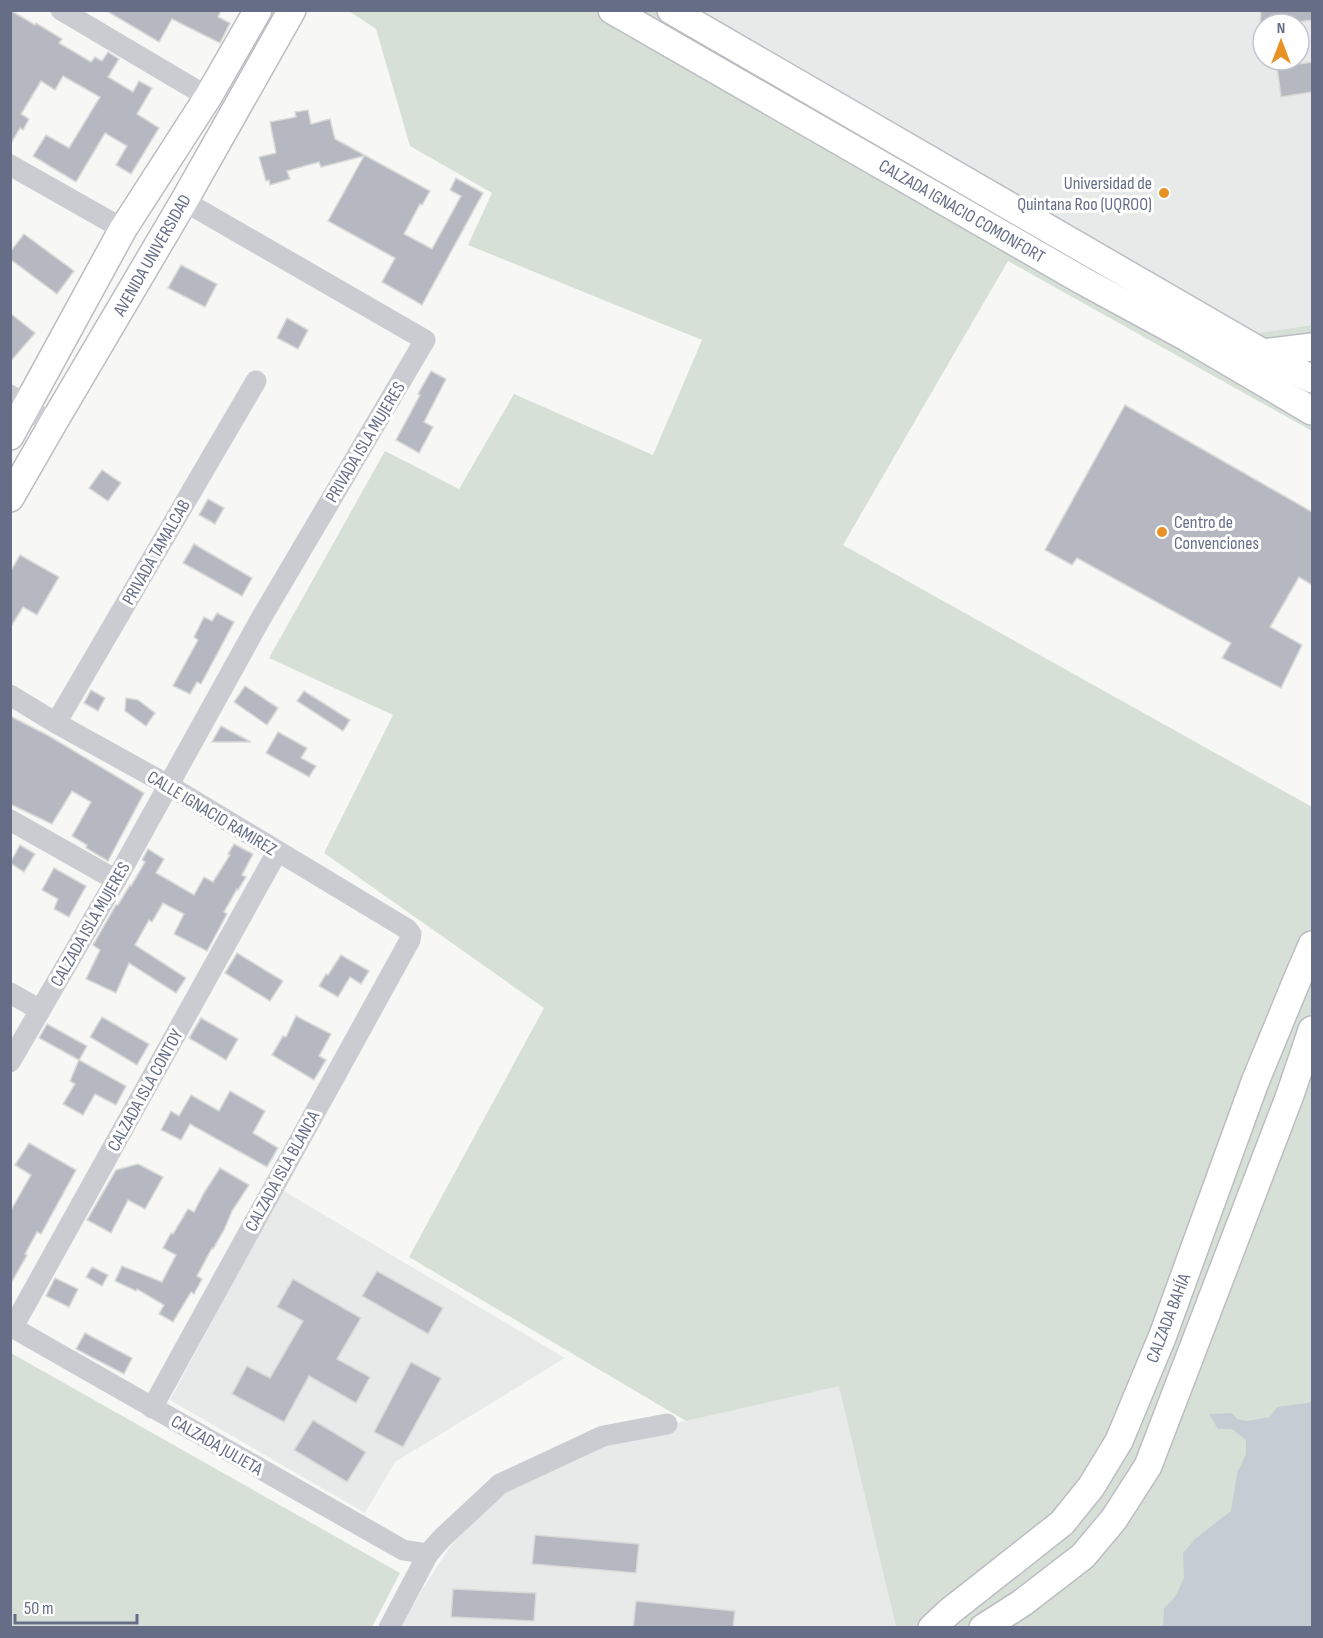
<svg xmlns="http://www.w3.org/2000/svg" width="1323" height="1638" font-family="'Sofia Sans Condensed',sans-serif">
  <style>
    .built { fill: #e8e9e9; fill-rule: evenodd }
    .green { fill: #d7e0d6 }
    .water { fill: #c6ccd3 }
    .building { fill: #b5b8c1; stroke: #d9dad8; stroke-width: 1.5 }
    .lines { fill: none; stroke-linecap: round; stroke-linejoin: round }
    .major-casing { stroke: #bbbdc2; stroke-width: 30 }
    .minor { stroke: #cbccd1; stroke-width: 21 }
    .major { stroke: #fff; stroke-width: 27 }
    .poi-dot { fill: #e89226; stroke: #fff; stroke-width: 2 }
    .labels { text-anchor: middle; stroke-width: 6; stroke-linejoin: round; paint-order: stroke }
    .poi-label { font-size: 18px; fill: #666e87; stroke: #fff; text-anchor: end }
    .street-label { font-size: 18px; fill: #666e87; stroke: #fff }
  </style>
  <rect width="100%" height="100%" fill="#f7f8f5"/>
  <!-- built -->
  <g class="built">
    <path d="M702 11H1312V325L1258 333ZM1263 24H1299V60H1263Z"/>
    <polygon points="282,1190 565,1358 395,1462 365,1513 170,1400"/>
    <polygon points="840,1385 896,1627 401,1628 423,1588 450,1547 497,1493 605,1440"/>
  </g>
  <!-- green -->
  <g class="green">
    <polygon points="349,11 702,11 1258,333 1312,325 1312,431 1008,261 843,545 1312,807 1312,1627 896,1627 839,1386 686,1421 409,1257 544,1008 324,853 393,715 269,658 385,451 459,489 514,394 653,455 702,340 468,245 492,193 410,146 376,29"/>
    <polygon points="11,1353 400,1573 372,1627 11,1627"/>
  </g>
  <!-- water -->
  <polygon class="water" points="1312,1401 1312,1627 1163,1627 1164,1608 1175,1597 1184,1578 1183,1553 1195,1539 1231,1511 1237,1473 1246,1454 1246,1440 1232,1429 1218,1429 1209,1414 1232,1413 1237,1419 1247,1421 1270,1417 1277,1407 1308,1403"/>
  <!-- building -->
  <g class="building">
    <polygon points="10,10 35,25 36,23 62,39 59,43 91,62 95,57 102,61 108,52 119,59 108,77 133,92 139,81 152,88 137,114 159,128 131,174 116,165 127,146 105,133 76,182 33,156 46,135 69,148 100,97 63,76 55,90 41,81 21,114 29,119 23,130 20,128 10,145"/>
    <polygon points="105,10 221,10 218,17 230,23 220,43 172,19 159,42"/>
    <polygon points="1261,10 1312,10 1312,20 1284,24 1260,24"/>
    <polygon points="1312,62 1312,92 1281,97 1277,67"/>
    <polygon points="308,110 311,124 330,119 335,139 430,191 422,205 420,204 404,234 432,249 461,196 450,190 456,178 483,193 422,305 382,282 395,258 328,221 364,156 321,167 319,162 287,171 290,179 270,185 269,180 266,181 259,157 276,153 270,122 296,117 295,112"/>
    <polygon points="24,234 74,271 57,294 10,259 10,252"/>
    <polygon points="181,265 217,284 205,307 168,288"/>
    <polygon points="10,313 35,333 10,362"/>
    <polygon points="287,318 308,330 298,349 277,338"/>
    <polygon points="431,371 446,379 424,422 433,427 419,453 396,440 420,395 418,394"/>
    <polygon points="1125,405 1312,512 1312,585 1299,577 1270,627 1302,645 1281,688 1222,658 1231,643 1077,558 1072,565 1045,550"/>
    <polygon points="102,470 121,483 108,501 89,488"/>
    <polygon points="208,499 224,508 215,524 199,515"/>
    <polygon points="194,544 252,578 242,596 183,563"/>
    <polygon points="20,555 59,577 37,615 23,607 10,628 10,572"/>
    <polygon points="217,613 234,622 201,684 197,682 190,694 173,686 198,640 194,637 204,617 212,621"/>
    <polygon points="245,686 278,708 267,725 234,702"/>
    <polygon points="91,690 105,698 98,711 84,703"/>
    <polygon points="304,691 350,720 343,731 297,701"/>
    <polygon points="126,698 138,700 155,713 146,726 125,711"/>
    <polygon points="10,716 49,736 144,793 108,861 86,848 87,845 72,836 91,802 72,791 52,824 10,804"/>
    <polygon points="221,726 251,742 212,742"/>
    <polygon points="278,732 307,748 301,758 316,766 309,777 266,753"/>
    <polygon points="234,844 253,854 242,875 246,877 238,890 237,889 224,912 227,914 207,951 174,934 184,914 163,903 152,922 149,920 135,945 186,978 176,993 129,963 116,993 86,979 100,950 93,945 116,905 118,905 130,885 131,886 145,862 142,860 148,849 164,859 156,873 194,895 204,877 213,882 230,855 228,854"/>
    <polygon points="20,845 35,854 24,872 10,863"/>
    <polygon points="54,868 86,886 69,917 54,909 58,899 42,890"/>
    <polygon points="237,953 283,981 270,1001 225,973"/>
    <polygon points="341,955 369,971 361,984 350,977 338,997 319,986 326,974 328,975"/>
    <polygon points="296,1016 331,1034 319,1056 326,1060 314,1080 272,1055 283,1036 286,1037"/>
    <polygon points="102,1017 149,1044 137,1065 90,1037"/>
    <polygon points="201,1018 238,1039 226,1060 189,1038"/>
    <polygon points="47,1024 87,1046 79,1060 39,1038"/>
    <polygon points="79,1060 126,1086 116,1105 95,1094 83,1115 63,1104 75,1084 70,1081"/>
    <polygon points="230,1091 265,1111 253,1133 278,1148 267,1167 190,1124 181,1140 161,1130 171,1111 179,1116 191,1095 219,1111"/>
    <polygon points="29,1143 76,1170 41,1234 37,1232 25,1254 27,1255 10,1285 10,1212 31,1175 15,1165"/>
    <polygon points="138,1164 163,1177 145,1209 128,1200 111,1233 87,1220 116,1170"/>
    <polygon points="220,1168 249,1185 232,1211 224,1230 213,1249 212,1248 197,1276 202,1279 194,1294 191,1292 173,1322 159,1314 164,1305 137,1289 136,1291 115,1281 122,1266 162,1282 176,1255 163,1248 171,1233 173,1234 188,1209 194,1212 204,1193"/>
    <polygon points="92,1267 108,1275 102,1286 86,1277"/>
    <polygon points="377,1271 443,1308 428,1334 362,1296"/>
    <polygon points="55,1278 78,1289 69,1307 46,1296"/>
    <polygon points="293,1279 361,1318 337,1359 370,1377 356,1403 309,1376 284,1422 232,1394 247,1366 270,1378 303,1321 277,1307"/>
    <polygon points="85,1333 132,1358 124,1374 76,1349"/>
    <polygon points="411,1362 441,1378 403,1447 374,1432"/>
    <polygon points="313,1420 366,1452 347,1482 294,1450"/>
    <polygon points="535,1535 639,1544 636,1573 532,1564"/>
    <polygon points="453,1589 536,1593 534,1621 451,1617"/>
    <polygon points="636,1601 735,1611 733,1628 633,1628"/>
  </g>
  <g class="lines">
    <defs>
      <g id="major">
        <polyline points="612,10 1083,281 1188,338 1312,411"/>
        <polyline points="671,10 1263,353 1312,379"/>
        <polyline points="1263,353 1312,347"/>
        <polyline points="10,436 123,229 208,97 258,10"/>
        <polyline points="10,498 52,425 184,201 292,10"/>
        <polyline points="932,1628 949,1612 1062,1523 1091,1487 1119,1441 1163,1335 1255,1082 1297,980 1312,945"/>
        <polyline points="983,1628 1022,1603 1083,1556 1114,1519 1148,1466 1290,1095 1312,1030"/>
      </g>
    </defs>
    <!-- major casing -->
    <use href="#major" class="major-casing"/>
    <!-- minor -->
    <g class="minor">
      <polyline points="61,10 208,97"/>
      <polyline points="10,165 123,229"/>
      <polyline points="10,395 52,425"/>
      <polyline points="10,695 56,723 168,785 407,929 411,934 410,940 152,1408"/>
      <polyline points="56,723 256,381"/>
      <polyline points="10,820 116,880"/>
      <polyline points="10,993 40,1010"/>
      <polyline points="10,1062 116,880 260,620 425,340 184,201"/>
      <polyline points="10,1326 403,1550 428,1554"/>
      <polyline points="13,1327 277,852"/>
      <polyline points="389,1628 428,1554 442,1538 500,1484 603,1436 667,1424"/>
    </g>
    <!-- major -->
    <use href="#major" class="major"/>
  </g>
  <!-- markers -->
  <g class="poi-dot">
    <circle cx="1164" cy="193" r="6"/>
    <circle cx="1162" cy="532" r="6"/>
  </g>
  <g class="labels">
    <!-- poi labels -->
    <g class="poi-label">
      <text x="1152" y="189">Universidad de<tspan x="1152" dy="21">Quintana Roo (UQROO)</tspan></text>
      <text x="1174" y="528" text-anchor="start">Centro de<tspan x="1174" dy="21">Convenciones</tspan></text>
    </g>
    <!-- street labels -->
    <g class="street-label">
      <text transform="translate(962 211) rotate(30)" y="6">CALZADA IGNACIO COMONFORT</text>
      <text transform="translate(152 255) rotate(-60)" y="6">AVENIDA UNIVERSIDAD</text>
      <text transform="translate(365 442) rotate(-59)" y="6">PRIVADA ISLA MUJERES</text>
      <text transform="translate(156 552) rotate(-60)" y="6">PRIVADA TAMALCAB</text>
      <text transform="translate(212 813) rotate(31)" y="6">CALLE IGNACIO RAMIREZ</text>
      <text transform="translate(90 924) rotate(-60)" y="6">CALZADA ISLA MUJERES</text>
      <text transform="translate(145 1090) rotate(-61)" y="6">CALZADA ISLA CONTOY</text>
      <text transform="translate(282 1171) rotate(-61)" y="6">CALZADA ISLA BLANCA</text>
      <text transform="translate(1168 1318) rotate(-69)" y="6">CALZADA BAHÍA</text>
      <text transform="translate(217 1445) rotate(30)" y="6">CALZADA JULIETA</text>
    </g>
  </g>
  <!-- border -->
  <rect width="1323" height="1638" fill="none" stroke="#666e87" stroke-width="24"/>
  <!-- north arrow -->
  <g transform="translate(1281 42)"><circle r="28" fill="#ffffff" stroke="#c2c5cf" stroke-width="1.5"/>
  <path d="M0-4.5L10 22L0 15L-10 22Z" fill="#e89226"/>
  <text y="-9" font-size="16" font-weight="bold" text-anchor="middle" fill="#666e87">N</text>
  </g>
  <!-- scale -->
  <path d="M15 1614v9h122v-9" fill="none" stroke="#666e87" stroke-width="3"/>
  <text x="24" y="1614" font-size="18" fill="#666e87" stroke="#ffffff" stroke-width="4.5" paint-order="stroke">50 m</text>
</svg>
